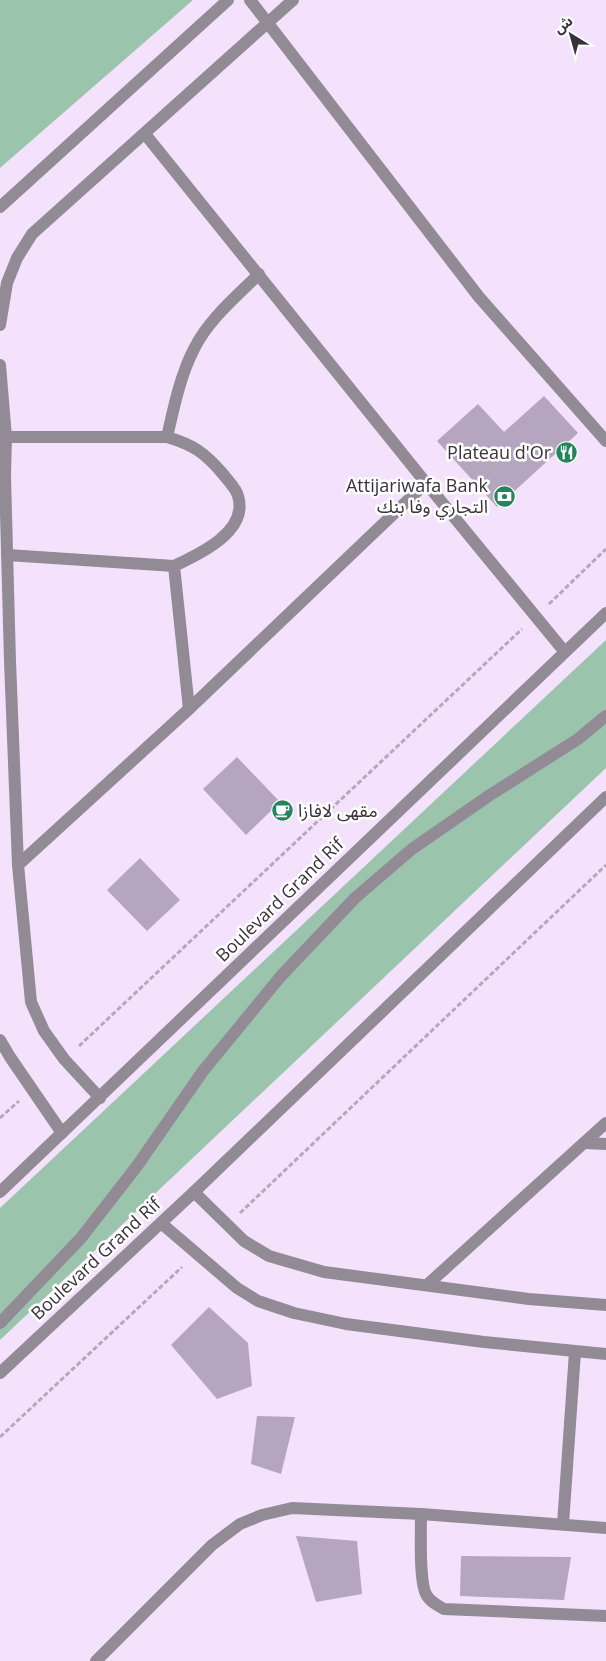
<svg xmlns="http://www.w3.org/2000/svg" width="606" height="1661" font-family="'Open Sans','Noto Sans Arabic',sans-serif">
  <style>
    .green { fill: #9bc4ad }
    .building { fill: #b6a5bf }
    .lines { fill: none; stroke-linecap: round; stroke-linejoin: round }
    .path { stroke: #b5a7bc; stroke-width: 3; stroke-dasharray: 5 2.5; stroke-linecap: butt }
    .minor { stroke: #928b96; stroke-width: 12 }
    .labels { text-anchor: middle; stroke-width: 5; stroke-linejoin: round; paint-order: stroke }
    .poi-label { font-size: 18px; fill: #39323d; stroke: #fff; text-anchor: end }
    .street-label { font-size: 18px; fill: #39323d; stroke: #fff }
  </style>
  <rect width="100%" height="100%" fill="#f4e2fd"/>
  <!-- green -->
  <g class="green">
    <polygon points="0,0 193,0 0,168"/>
    <polygon points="606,640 606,768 0,1340 0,1208"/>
  </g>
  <!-- building -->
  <g class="building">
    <polygon points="544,396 578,433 497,507 437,441 478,404 504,432"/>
    <polygon points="237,757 280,802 246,835 203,789"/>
    <polygon points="140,858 180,900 147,931 107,890"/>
    <polygon points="209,1307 248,1343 252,1386 217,1399 171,1345"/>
    <polygon points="257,1416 295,1417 281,1474 251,1464"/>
    <polygon points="296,1536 357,1541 362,1594 316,1602"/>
    <polygon points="461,1556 571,1557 564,1600 460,1596"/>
  </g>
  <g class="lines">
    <!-- path -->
    <g class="path">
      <polyline points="549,604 606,549"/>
      <polyline points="79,1046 522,629"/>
      <polyline points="0,1118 19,1101"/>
      <polyline points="240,1213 606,865"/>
      <polyline points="0,1437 182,1267"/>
    </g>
    <!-- minor -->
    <g class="minor">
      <polyline points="250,0 479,297 606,441"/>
      <polyline points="145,134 426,483 564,651"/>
      <polyline points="0,207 228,0"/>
      <polyline points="0,325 7,283 17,258 32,234 293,0"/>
      <polyline points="0,365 6,437 5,476 10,661 18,865 31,1002 44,1031 64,1059 100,1098"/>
      <polyline points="0,435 6,437 167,437"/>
      <path d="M7 555 174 566C200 554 249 531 238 496 236 488 228 481 223 474 205 453 194 445 167 437 174 407 180 376 194 349 208 320 236 297 259 274"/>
      <polyline points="174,566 189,709"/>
      <polyline points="18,865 189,709 426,483"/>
      <polyline points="0,1040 10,1057 62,1133"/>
      <polyline points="584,1143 606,1144"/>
      <polyline points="0,1192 606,613"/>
      <polyline points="194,1192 244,1241 269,1256 324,1272 529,1299 606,1305"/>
      <polyline points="161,1223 237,1288 258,1301 294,1313 346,1324 484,1342 606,1354"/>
      <polyline points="427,1285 606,1123"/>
      <polyline points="0,1323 81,1238 137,1166 203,1071 281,976 355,898 412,849 490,795 578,739 606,716"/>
      <polyline points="0,1373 194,1192 606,797"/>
      <path d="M421 1514C421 1532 419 1581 426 1594 429 1601 437 1605 444 1609L606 1616"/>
      <polyline points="563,1524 575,1352"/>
      <polyline points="96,1661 212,1545 240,1524 262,1515 292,1508 421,1514 606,1528"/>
    </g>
  </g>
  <!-- icons -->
  <defs>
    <symbol id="restaurant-disc" viewBox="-11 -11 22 22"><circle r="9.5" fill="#24845c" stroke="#fff"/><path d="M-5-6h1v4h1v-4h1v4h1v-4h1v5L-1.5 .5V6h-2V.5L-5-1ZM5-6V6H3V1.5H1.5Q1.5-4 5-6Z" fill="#fff"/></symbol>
    <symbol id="bank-disc" viewBox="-11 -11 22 22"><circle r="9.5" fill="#24845c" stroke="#fff"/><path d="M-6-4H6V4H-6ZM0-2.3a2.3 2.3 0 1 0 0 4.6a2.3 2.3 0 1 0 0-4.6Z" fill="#fff"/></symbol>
    <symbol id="cafe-disc" viewBox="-11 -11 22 22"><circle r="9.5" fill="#24845c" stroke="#fff"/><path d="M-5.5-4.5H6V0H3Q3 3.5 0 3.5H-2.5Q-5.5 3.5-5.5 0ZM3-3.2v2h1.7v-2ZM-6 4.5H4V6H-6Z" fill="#fff"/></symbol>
  </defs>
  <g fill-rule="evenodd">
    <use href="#restaurant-disc" x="554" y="440" width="25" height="25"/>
    <use href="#bank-disc" x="492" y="484" width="25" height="25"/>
    <use href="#cafe-disc" x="270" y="798" width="25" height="25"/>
  </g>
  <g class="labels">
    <!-- poi labels -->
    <g class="poi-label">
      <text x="551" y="459">Plateau d'Or</text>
      <text x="488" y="492">Attijariwafa Bank<tspan x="488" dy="21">التجاري وفا بنك</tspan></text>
      <text x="298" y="817" text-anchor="start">مقهى لافازا</text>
    </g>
    <!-- street labels -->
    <g class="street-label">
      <text transform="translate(280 900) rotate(-44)" y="6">Boulevard Grand Rif</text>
      <text transform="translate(96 1259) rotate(-43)" y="6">Boulevard Grand Rif</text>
    </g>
  </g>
  <!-- north arrow -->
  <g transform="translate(571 35) rotate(323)" stroke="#ffffff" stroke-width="4" paint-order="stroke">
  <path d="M0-4L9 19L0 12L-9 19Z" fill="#39323d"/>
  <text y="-8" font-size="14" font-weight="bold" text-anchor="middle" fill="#39323d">ش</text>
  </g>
</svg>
